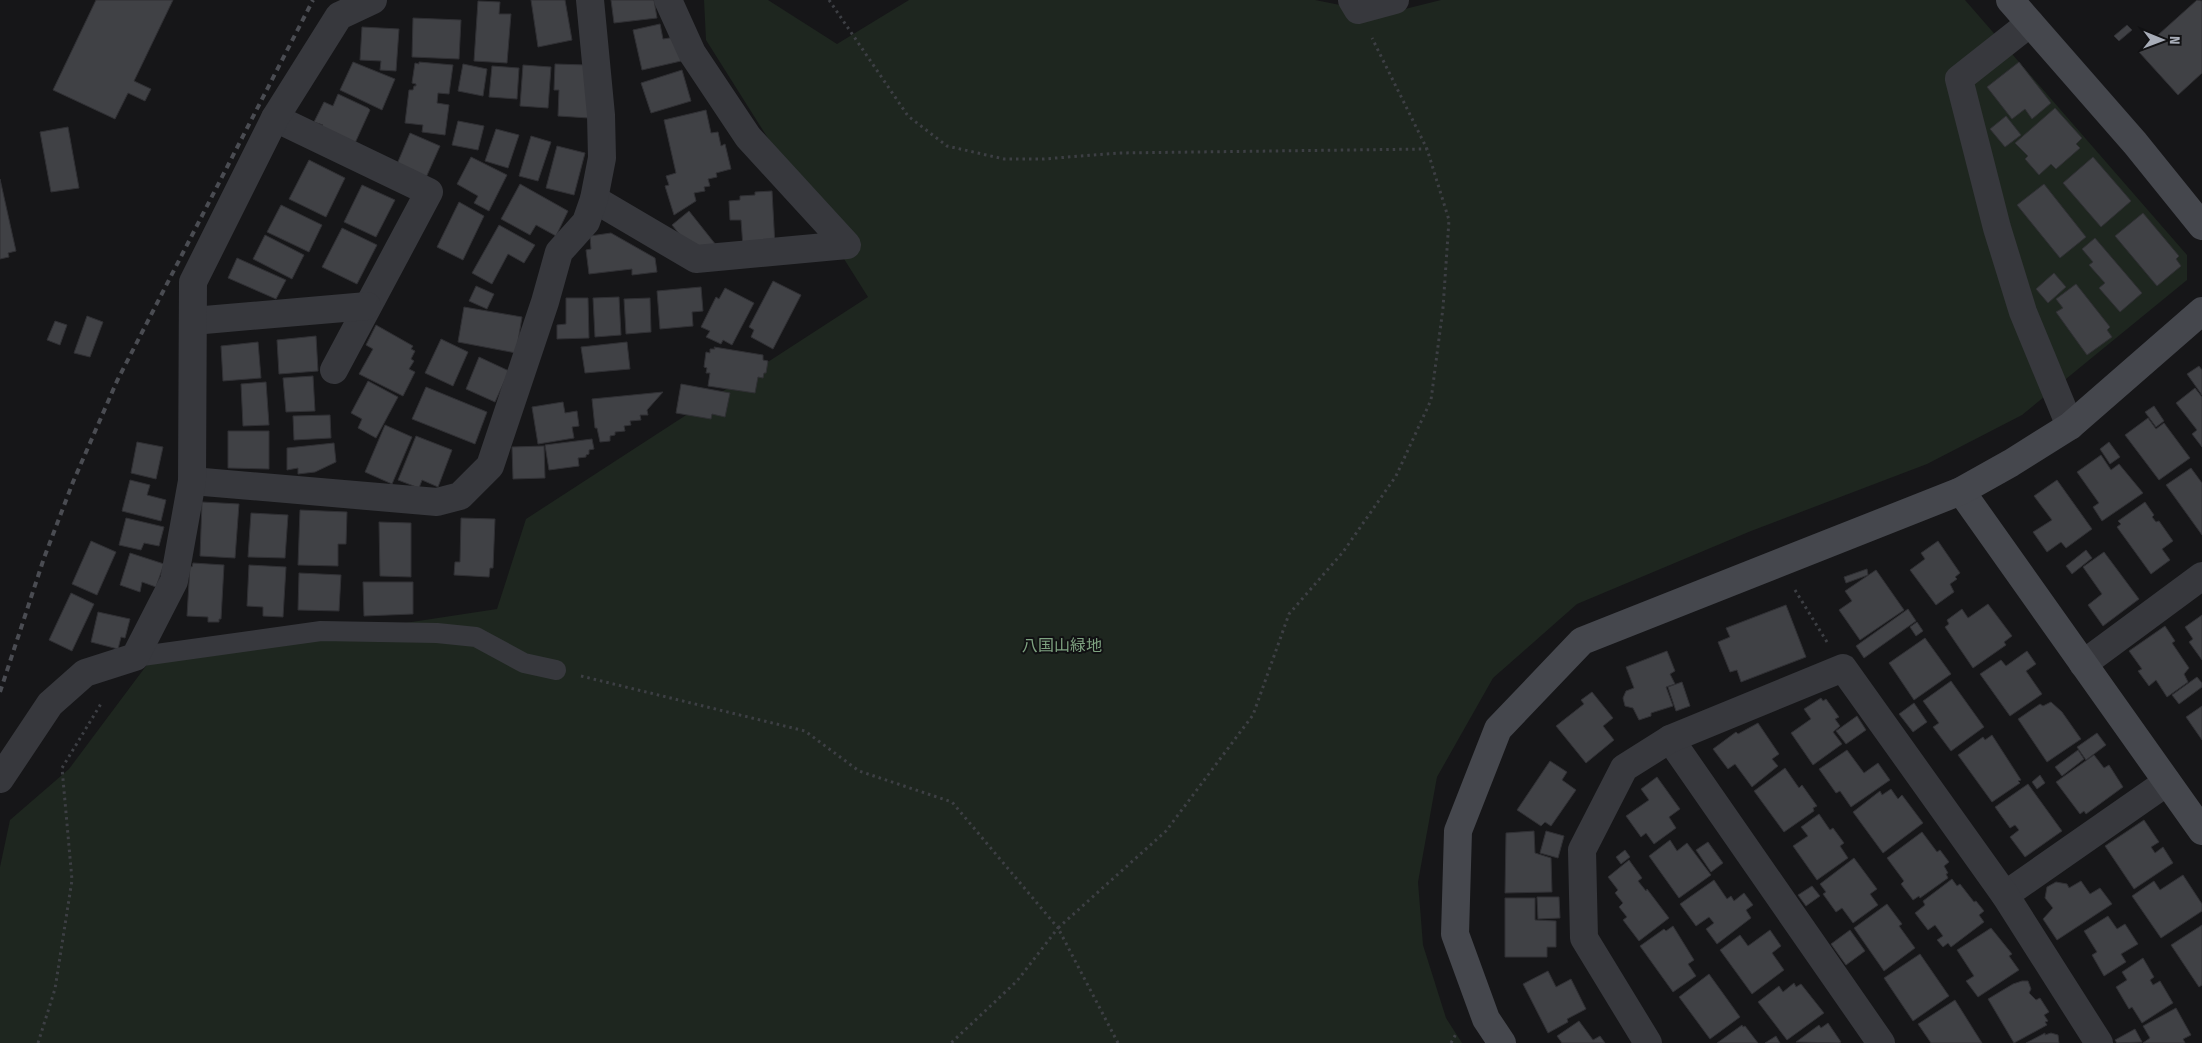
<svg xmlns="http://www.w3.org/2000/svg" width="2202" height="1043" font-family="'Fira Sans Condensed','Noto Sans JP',sans-serif">
  <style>
    .green { fill: #1e261f }
    .building { fill: #404145; stroke: #303034 }
    .lines { fill: none; stroke-linecap: round; stroke-linejoin: round }
    .path { stroke: #3d3f44; stroke-width: 3; stroke-dasharray: 2.5 4; stroke-linecap: butt }
    .lane { stroke: #37383d; stroke-width: 20 }
    .street { stroke: #37383d; stroke-width: 28 }
    .secondary { stroke: #45474d; stroke-width: 28 }
    .rail { stroke: #4a4c52; stroke-width: 4; stroke-dasharray: 6 5; stroke-linecap: butt }
    .labels { text-anchor: middle; stroke-width: 4; stroke-linejoin: round; paint-order: stroke }
    .park-label { font-size: 16px; fill: #7fa381; stroke: #111113 }
  </style>
  <rect width="100%" height="100%" fill="#161618"/>
  <!-- green -->
  <polygon class="green" points="704,0 768,0 837,44 909,0 1315,0 1385,14 1441,0 1965,0 2187,255 2187,280 2022,415 1927,464 1751,531 1577,604 1493,678 1437,777 1418,882 1423,945 1446,1018 1462,1043 0,1043 0,867 10,820 69,769 149,662 497,609 526,519 868,297 706,40"/>
  <!-- building -->
  <g class="building">
    <polygon points="96,0 173,0 134,81 151,89 145,101 128,93 115,119 53,90"/>
    <polygon points="531,0 565,0 572,40 538,47"/>
    <polygon points="611,0 654,0 657,18 614,23"/>
    <polygon points="2197,0 2202,1 2202,73 2178,95 2139,52"/>
    <polygon points="478,1 500,2 499,14 511,14 507,63 474,61"/>
    <polygon points="413,18 461,20 459,59 412,57"/>
    <polygon points="660,24 663,39 676,37 681,61 642,70 633,30"/>
    <polygon points="2127,25 2132,30 2119,41 2114,36"/>
    <polygon points="362,27 399,29 396,71 380,70 381,61 360,60"/>
    <polygon points="353,62 395,79 382,110 340,90"/>
    <polygon points="419,62 453,65 449,94 438,93 437,103 449,105 445,135 422,132 423,125 405,123 409,90 413,90 414,86 416,86 416,84 412,83 415,63 419,64"/>
    <polygon points="2019,62 2051,103 2032,119 2025,109 2012,119 1987,87"/>
    <polygon points="463,64 487,69 483,96 458,91"/>
    <polygon points="555,64 587,65 589,118 558,116 559,90 554,90"/>
    <polygon points="523,65 551,67 548,108 520,106"/>
    <polygon points="492,66 519,68 517,99 489,97"/>
    <polygon points="682,70 691,101 651,113 641,83"/>
    <polygon points="338,94 368,108 370,110 355,143 321,127 323,125 314,122 324,102 333,106"/>
    <polygon points="2055,108 2082,138 2076,144 2080,148 2056,169 2051,164 2039,175 2025,159 2028,156 2015,143"/>
    <polygon points="706,110 711,133 718,132 721,146 725,144 731,169 716,173 717,177 708,179 710,186 704,187 705,191 694,193 696,201 674,215 665,186 669,185 666,176 676,173 664,120"/>
    <polygon points="2006,116 2021,135 2005,147 1990,129"/>
    <polygon points="458,121 484,126 478,150 452,145"/>
    <polygon points="68,127 79,188 51,192 40,132"/>
    <polygon points="496,129 519,135 508,168 485,161"/>
    <polygon points="410,133 440,146 424,182 395,169"/>
    <polygon points="531,136 551,142 538,181 519,176"/>
    <polygon points="557,146 585,153 574,195 546,188"/>
    <polygon points="471,157 507,175 489,211 474,203 478,196 457,184"/>
    <polygon points="2093,157 2131,201 2101,227 2063,183"/>
    <polygon points="309,160 345,178 326,217 289,199"/>
    <polygon points="0,179 16,251 8,253 9,257 0,259"/>
    <polygon points="520,184 568,211 556,236 536,225 530,235 501,219"/>
    <polygon points="2044,184 2086,237 2060,258 2017,205"/>
    <polygon points="362,185 395,200 376,237 344,222"/>
    <polygon points="772,191 775,246 743,247 741,220 730,220 729,201 740,200 740,196 755,195 755,192"/>
    <polygon points="459,202 484,216 463,260 437,247"/>
    <polygon points="281,205 322,225 309,252 267,232"/>
    <polygon points="689,211 716,245 693,251 672,225"/>
    <polygon points="2143,213 2179,256 2176,259 2181,266 2157,286 2115,236"/>
    <polygon points="499,225 535,245 524,263 508,254 492,284 472,273"/>
    <polygon points="342,228 377,245 357,284 322,267"/>
    <polygon points="611,233 655,258 657,272 632,275 632,269 589,274 586,250 591,249 590,236"/>
    <polygon points="265,235 304,255 292,279 253,259"/>
    <polygon points="2095,238 2142,293 2120,312 2099,288 2105,283 2089,265 2093,262 2082,249"/>
    <polygon points="237,258 286,280 276,299 228,278"/>
    <polygon points="2054,273 2066,287 2048,303 2036,289"/>
    <polygon points="773,281 801,295 773,349 751,337 754,330 749,327"/>
    <polygon points="2076,284 2110,327 2107,330 2112,337 2087,355 2056,312 2063,308 2056,299"/>
    <polygon points="476,286 494,294 487,309 469,301"/>
    <polygon points="701,287 703,311 692,312 693,326 660,329 657,291"/>
    <polygon points="725,288 754,303 732,345 723,340 721,344 706,337 710,331 701,327 716,297 719,299"/>
    <polygon points="619,297 621,335 595,337 593,298"/>
    <polygon points="566,298 588,298 589,338 557,339 557,325 566,324"/>
    <polygon points="650,298 651,332 626,334 624,299"/>
    <polygon points="464,307 522,317 516,353 458,342"/>
    <polygon points="87,316 103,322 90,357 74,353"/>
    <polygon points="55,321 67,325 60,345 47,340"/>
    <polygon points="376,325 413,346 411,349 415,351 411,359 414,361 409,369 415,372 403,396 359,374 373,349 366,345"/>
    <polygon points="316,336 318,371 279,374 277,340"/>
    <polygon points="441,339 468,352 453,386 425,373"/>
    <polygon points="258,342 261,378 223,381 221,346"/>
    <polygon points="627,342 630,369 585,373 581,347"/>
    <polygon points="714,347 763,355 763,360 768,361 766,373 764,373 763,378 758,377 755,393 708,386 710,373 706,373 707,368 704,367 706,352 710,353 710,349 715,349"/>
    <polygon points="479,357 509,371 495,402 466,389"/>
    <polygon points="2199,366 2202,370 2202,395 2187,374"/>
    <polygon points="313,376 315,411 286,412 283,378"/>
    <polygon points="368,381 398,397 376,438 358,428 362,419 351,413"/>
    <polygon points="266,382 269,425 243,426 241,384"/>
    <polygon points="681,384 730,393 725,417 712,414 711,419 676,413"/>
    <polygon points="426,387 487,412 475,444 412,419"/>
    <polygon points="2195,388 2202,397 2202,447 2192,434 2197,430 2176,403"/>
    <polygon points="663,392 647,410 648,415 640,415 641,420 630,421 631,425 624,426 625,431 615,432 615,435 610,436 610,441 600,442 597,428 595,428 592,399"/>
    <polygon points="563,402 565,413 577,411 579,426 572,427 574,438 538,444 532,407"/>
    <polygon points="2154,406 2164,421 2156,427 2145,412"/>
    <polygon points="330,415 331,438 294,440 293,416"/>
    <polygon points="2148,418 2156,429 2164,423 2190,458 2159,480 2125,435"/>
    <polygon points="385,425 412,437 392,484 365,472"/>
    <polygon points="228,431 269,431 269,469 228,468"/>
    <polygon points="416,436 452,450 438,487 422,480 419,488 398,480"/>
    <polygon points="592,439 594,449 589,450 589,454 586,455 586,457 578,458 579,466 549,470 545,445"/>
    <polygon points="137,442 163,447 156,479 131,473"/>
    <polygon points="2109,442 2120,457 2110,464 2100,449"/>
    <polygon points="334,443 336,462 315,472 298,474 298,468 287,470 287,448"/>
    <polygon points="544,446 545,478 513,479 512,447"/>
    <polygon points="2101,455 2111,470 2119,464 2143,493 2102,521 2093,507 2099,503 2077,472"/>
    <polygon points="2191,468 2202,483 2202,535 2166,485"/>
    <polygon points="130,480 150,485 147,495 166,500 161,521 122,511"/>
    <polygon points="2057,480 2092,529 2066,548 2061,542 2047,552 2033,532 2052,520 2034,496"/>
    <polygon points="202,502 239,504 235,558 200,556"/>
    <polygon points="2145,502 2154,515 2152,517 2156,522 2159,521 2173,541 2162,549 2170,560 2151,574 2117,527 2121,524 2118,521"/>
    <polygon points="300,510 347,512 346,544 338,544 338,566 298,565"/>
    <polygon points="251,513 288,515 285,558 248,557"/>
    <polygon points="126,518 164,527 159,546 144,543 141,550 119,545"/>
    <polygon points="461,518 495,519 493,568 490,568 489,577 454,575 455,562 460,562"/>
    <polygon points="379,522 411,523 411,577 380,576"/>
    <polygon points="91,541 116,552 97,595 72,584"/>
    <polygon points="1938,541 1960,573 1955,577 1957,579 1950,584 1954,592 1936,605 1910,570 1925,559 1921,553"/>
    <polygon points="2086,550 2092,558 2072,574 2066,566"/>
    <polygon points="2104,552 2139,599 2103,626 2088,605 2102,594 2083,567"/>
    <polygon points="130,553 164,564 156,587 142,582 140,592 120,585"/>
    <polygon points="193,563 224,565 221,619 219,619 219,622 208,622 208,617 187,616 190,566 192,567"/>
    <polygon points="249,565 286,567 283,617 263,616 263,607 247,606"/>
    <polygon points="1867,569 1868,575 1846,583 1844,577"/>
    <polygon points="1876,570 1904,610 1860,640 1839,610 1852,601 1845,591"/>
    <polygon points="299,573 341,575 339,611 298,610"/>
    <polygon points="363,582 413,582 413,614 364,616"/>
    <polygon points="71,593 94,604 72,651 49,640"/>
    <polygon points="1988,604 2012,636 2004,642 2006,645 1973,668 1945,627 1949,624 1947,620 1962,609 1968,618"/>
    <polygon points="1786,605 1806,657 1741,682 1737,670 1730,672 1718,642 1730,637 1726,628"/>
    <polygon points="1908,609 1916,621 1864,658 1856,646"/>
    <polygon points="98,612 130,619 125,638 121,637 118,649 91,642"/>
    <polygon points="2202,615 2202,660 2189,642 2193,639 2185,627"/>
    <polygon points="1917,622 1923,631 1916,636 1910,627"/>
    <polygon points="2165,626 2175,641 2172,643 2189,668 2184,674 2188,682 2167,697 2156,680 2149,686 2138,671 2142,669 2129,651"/>
    <polygon points="1925,638 1951,674 1914,700 1889,663"/>
    <polygon points="1667,651 1675,671 1670,674 1675,684 1666,687 1673,706 1651,713 1651,716 1639,720 1633,708 1625,706 1623,698 1626,691 1634,688 1626,667"/>
    <polygon points="2027,651 2036,664 2026,671 2042,694 2010,716 1980,674 2001,660 2006,666"/>
    <polygon points="2197,677 2202,683 2202,687 2179,704 2172,695"/>
    <polygon points="1951,681 1984,727 1951,751 1933,727 1939,723 1923,701"/>
    <polygon points="1682,682 1690,706 1676,711 1668,687"/>
    <polygon points="1592,692 1613,718 1603,726 1614,740 1586,763 1556,726 1584,704 1581,700"/>
    <polygon points="1821,698 1823,701 1826,699 1839,717 1835,719 1840,726 1833,732 1842,744 1813,765 1791,733 1811,719 1804,709"/>
    <polygon points="2051,702 2062,712 2081,739 2047,762 2018,719 2040,704 2043,706"/>
    <polygon points="1914,703 1927,722 1913,732 1899,714"/>
    <polygon points="2202,706 2202,740 2186,717"/>
    <polygon points="1857,716 1866,730 1846,744 1836,731"/>
    <polygon points="1758,723 1779,754 1772,759 1778,766 1752,787 1735,764 1728,769 1713,749 1736,732 1738,734"/>
    <polygon points="2097,733 2106,745 2086,760 2077,747"/>
    <polygon points="1992,735 2021,780 2018,781 2020,783 1992,802 1958,755 1983,737 1985,740"/>
    <polygon points="1847,750 1864,773 1878,763 1890,780 1851,807 1840,791 1836,793 1819,769"/>
    <polygon points="2078,750 2084,759 2062,776 2055,767"/>
    <polygon points="2094,755 2104,768 2109,765 2123,787 2086,814 2084,811 2080,814 2056,782"/>
    <polygon points="1550,761 1567,772 1562,780 1576,790 1551,826 1545,822 1541,826 1517,810"/>
    <polygon points="1785,768 1799,788 1802,785 1817,806 1813,808 1814,811 1784,832 1754,791"/>
    <polygon points="2040,775 2045,783 2037,789 2032,782"/>
    <polygon points="1657,777 1680,809 1669,817 1676,828 1654,844 1646,833 1641,837 1626,816 1649,800 1641,789"/>
    <polygon points="2028,784 2062,831 2025,857 2010,837 2019,830 2015,825 2010,828 1995,807"/>
    <polygon points="1891,789 1898,799 1902,795 1923,823 1883,853 1853,812 1880,791 1882,795"/>
    <polygon points="1819,814 1830,830 1833,828 1844,843 1840,846 1848,858 1817,880 1793,846 1808,836 1801,827"/>
    <polygon points="2144,820 2159,842 2151,847 2155,853 2163,847 2173,863 2134,889 2105,846"/>
    <polygon points="1534,831 1535,853 1551,858 1552,892 1505,893 1506,833"/>
    <polygon points="1546,831 1564,836 1558,858 1540,853"/>
    <polygon points="1922,832 1937,852 1940,850 1949,862 1944,866 1948,873 1946,874 1948,878 1920,898 1919,896 1913,900 1901,884 1904,881 1887,858"/>
    <polygon points="1670,840 1677,851 1687,843 1711,875 1679,898 1649,856"/>
    <polygon points="1708,842 1723,863 1711,872 1696,850"/>
    <polygon points="1625,850 1630,857 1621,864 1616,857"/>
    <polygon points="1854,858 1877,889 1870,894 1878,905 1853,923 1842,908 1836,912 1823,894 1826,892 1820,884"/>
    <polygon points="1629,860 1642,878 1638,881 1646,891 1647,889 1669,918 1639,941 1623,920 1627,917 1619,907 1623,903 1615,893 1618,890 1608,877"/>
    <polygon points="2183,875 2202,904 2202,911 2161,938 2132,896 2154,881 2160,890"/>
    <polygon points="1952,879 1957,886 1960,884 1974,902 1976,901 1984,911 1979,915 1984,922 1951,947 1948,943 1943,947 1937,940 1943,936 1935,925 1928,930 1915,913 1925,905 1923,901"/>
    <polygon points="1714,880 1727,899 1731,896 1734,901 1744,893 1753,905 1746,910 1751,918 1717,944 1706,929 1714,923 1709,917 1696,926 1680,904"/>
    <polygon points="2081,881 2090,894 2100,888 2112,904 2057,940 2043,919 2053,908 2045,898 2047,887 2056,882 2067,884 2069,888"/>
    <polygon points="1812,886 1820,896 1806,906 1798,895"/>
    <polygon points="1537,897 1559,897 1560,918 1538,919"/>
    <polygon points="1505,898 1535,898 1535,920 1556,921 1556,947 1547,947 1547,957 1505,957"/>
    <polygon points="1887,904 1902,924 1899,926 1915,948 1884,971 1854,928"/>
    <polygon points="2108,916 2117,929 2125,924 2138,944 2121,954 2126,962 2104,976 2092,955 2097,952 2084,931"/>
    <polygon points="2202,925 2202,985 2199,987 2171,945"/>
    <polygon points="1673,926 1694,960 1688,964 1696,976 1673,992 1640,946 1664,929 1666,931"/>
    <polygon points="1991,928 2012,954 2009,956 2019,970 1978,997 1966,981 1974,976 1957,950"/>
    <polygon points="1770,930 1781,946 1772,953 1784,970 1752,994 1720,950 1740,935 1748,946"/>
    <polygon points="1850,930 1865,951 1846,965 1831,944"/>
    <polygon points="1920,954 1949,996 1913,1021 1884,978"/>
    <polygon points="2143,958 2154,977 2150,980 2153,985 2160,981 2173,1003 2142,1023 2132,1007 2129,1009 2116,987 2127,980 2122,972"/>
    <polygon points="1548,971 1556,987 1571,979 1586,1009 1567,1019 1568,1022 1548,1033 1523,984"/>
    <polygon points="1709,974 1740,1017 1710,1039 1679,997"/>
    <polygon points="2022,981 2028,981 2031,989 2029,993 2036,1000 2040,998 2049,1012 2044,1015 2048,1021 2045,1022 2047,1025 2014,1043 1988,999 2013,984"/>
    <polygon points="1794,983 1796,987 1801,984 1824,1013 1787,1040 1758,1002 1779,986 1783,992"/>
    <polygon points="1955,1000 1982,1043 1931,1043 1918,1024"/>
    <polygon points="2176,1008 2191,1035 2183,1039 2185,1043 2143,1043 2150,1038 2143,1026"/>
    <polygon points="1579,1021 1593,1040 1600,1036 1605,1043 1562,1043 1557,1036"/>
    <polygon points="1828,1023 1841,1042 1839,1043 1796,1042 1819,1025 1821,1028"/>
    <polygon points="1742,1025 1743,1027 1745,1026 1758,1043 1717,1043"/>
    <polygon points="2135,1029 2142,1042 2117,1043 2115,1040"/>
    <polygon points="2045,1033 2045,1035 2051,1033 2058,1035 2059,1043 2026,1043"/>
    <polygon points="1776,1036 1780,1043 1765,1043"/>
  </g>
  <g class="lines">
    <!-- path -->
    <g class="path">
      <polyline points="829,0 908,116 947,146 1004,159 1044,159 1118,153 1427,149"/>
      <polyline points="1795,590 1827,642"/>
      <polyline points="581,676 805,731 859,771 952,802 1058,928 1017,981 951,1043"/>
      <polyline points="38,1043 55,989 72,880 62,768 102,702"/>
      <polyline points="1118,1043 1058,928 1166,831 1253,715 1289,614 1343,552 1396,476 1431,400 1443,308 1449,220 1427,149 1372,38"/>
      <polyline points="1451,1043 1457,1032"/>
    </g>
    <!-- lane -->
    <polyline class="lane" points="135,657 321,631 437,633 476,637 524,663 556,670"/>
    <!-- street -->
    <g class="street">
      <polyline points="1352,0 1358,10 1395,0"/>
      <polyline points="2030,23 1959,79 1997,228 2023,312 2070,426"/>
      <polyline points="275,118 429,192 334,370"/>
      <polyline points="594,199 696,259 847,245 748,137 692,53 668,0"/>
      <polyline points="193,321 367,306"/>
      <polyline points="192,481 437,502 460,496 490,466 545,302 559,252 586,222 594,199 602,158 601,115 590,0"/>
      <polyline points="2083,664 2202,576"/>
      <polyline points="1670,739 1881,1043"/>
      <polyline points="0,779 50,704 85,673 135,657 174,581 192,481 193,282 275,118 339,16 373,0"/>
      <polyline points="2005,895 2167,782"/>
      <polyline points="1648,1043 1584,938 1582,850 1624,768 1670,739 1843,668 2005,895 2099,1043"/>
    </g>
    <!-- secondary -->
    <g class="secondary">
      <polyline points="2010,0 2135,143 2202,226"/>
      <polyline points="1961,491 2202,831"/>
      <polyline points="1502,1043 1486,1019 1455,934 1458,831 1498,729 1582,641 1961,491 2011,463 2070,426 2202,311"/>
    </g>
    <!-- rail -->
    <polyline class="rail" points="0,692 44,558 73,482 117,381 313,0"/>
  </g>
  <g class="labels">
    <!-- park labels -->
    <g class="park-label">
      <text x="1062" y="651">八国山緑地</text>
    </g>
  </g>
  <!-- north arrow -->
  <g transform="translate(2162 40) rotate(91)" stroke="#111113" stroke-width="4" paint-order="stroke">
  <path d="M0-4L9 19L0 12L-9 19Z" fill="#a8adb8"/>
  <text y="-8" font-size="14" font-weight="bold" text-anchor="middle" fill="#a8adb8">N</text>
  </g>
</svg>
